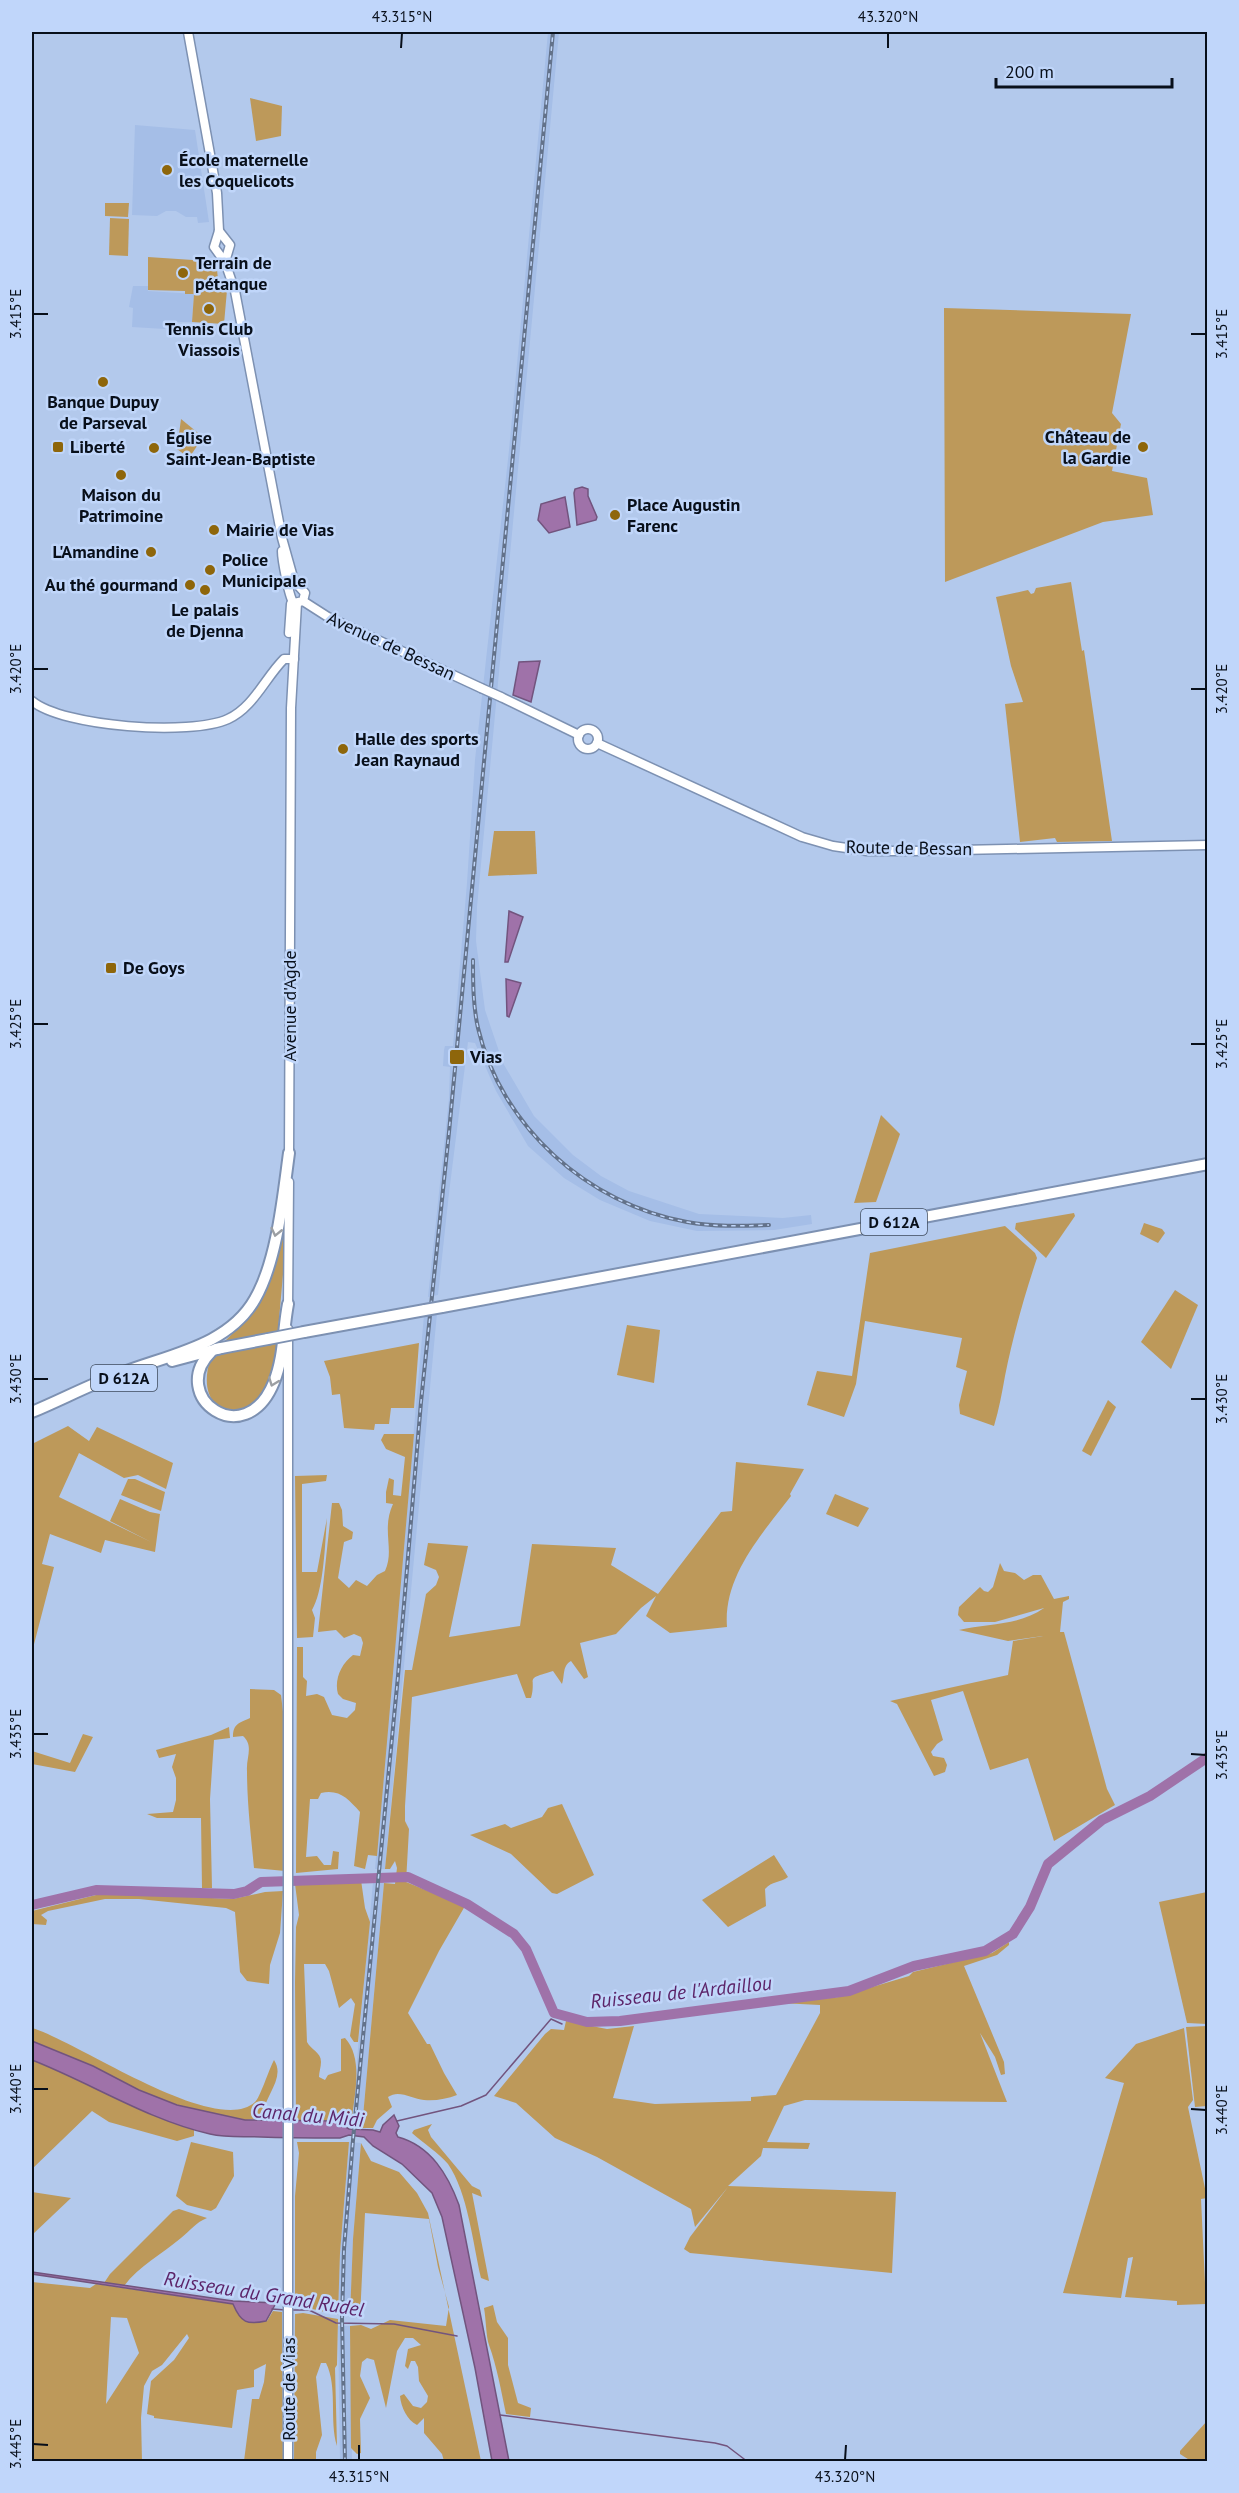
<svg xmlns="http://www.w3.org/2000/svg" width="1239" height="2493" font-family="'PT Sans',sans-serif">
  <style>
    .built { fill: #a5bee7 }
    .green { fill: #bd995a; fill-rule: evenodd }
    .water { fill: #9f72a9; stroke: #72547e; stroke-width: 1.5 }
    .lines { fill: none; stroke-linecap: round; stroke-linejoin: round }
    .stream { stroke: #72547e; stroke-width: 1.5 }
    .river { stroke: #9f72a9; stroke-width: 10 }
    .secondary-casing { stroke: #7d91b2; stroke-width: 11 }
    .highway-casing { stroke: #7d91b2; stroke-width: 14 }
    .secondary { stroke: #fff; stroke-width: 8 }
    .highway { stroke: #fff; stroke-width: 10 }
    .rail-casing { stroke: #63728a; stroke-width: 4 }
    .rail { stroke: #c0d6fa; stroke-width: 1.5; stroke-dasharray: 4.5; stroke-linecap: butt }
    .secondary-bridge-casing { stroke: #7d91b2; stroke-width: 11; stroke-linecap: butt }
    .highway-bridge-casing { stroke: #7d91b2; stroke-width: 14; stroke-linecap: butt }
    .secondary-bridge { stroke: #fff; stroke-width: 8 }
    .highway-bridge { stroke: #fff; stroke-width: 10 }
    .oneway { stroke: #9c9fa3 }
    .ticks { fill: none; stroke: #080f1a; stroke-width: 2 }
    .poi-dot { fill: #8e660b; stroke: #c0d6fa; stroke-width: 2 }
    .labels { text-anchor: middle; stroke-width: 5; stroke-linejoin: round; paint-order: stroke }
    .shield { fill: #c0d6fa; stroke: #3f4b5d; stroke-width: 1.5 }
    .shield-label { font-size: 16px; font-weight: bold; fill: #080f1a }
    .poi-label { font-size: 18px; font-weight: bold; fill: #080f1a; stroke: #c0d6fa; text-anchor: start }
    .street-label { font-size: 18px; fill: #080f1a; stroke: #c0d6fa }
    .water-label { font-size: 20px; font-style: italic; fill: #5c2469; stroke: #c0d6fa }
    .neatline { fill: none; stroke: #080f1a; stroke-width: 2 }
    .ticks-label { font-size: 15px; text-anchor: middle; fill: #080f1a }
  </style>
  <rect width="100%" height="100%" fill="#b3c9ec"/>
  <!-- built -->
  <g class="built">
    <polygon points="548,32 559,32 477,907 476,941 485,1010 503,1063 534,1116 573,1155 601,1176 629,1191 699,1214 783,1218 811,1215 812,1224 774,1230 697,1231 650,1221 600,1200 564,1178 528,1146 496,1091 475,1043 468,1042 449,1193 438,1295 428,1297 449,1098 450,1067 443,1066 444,1050 445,1046 453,1046 467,883 475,760 509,450"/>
    <polygon points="135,125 195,130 209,222 198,223 197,217 186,217 176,211 166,211 157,216 132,215"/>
    <polygon points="133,286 148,286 148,291 194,294 192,322 166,322 165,329 132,327 133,308 129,307"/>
    <polygon points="437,1313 385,1869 375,1869 424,1315"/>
    <polygon points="373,1882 384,1883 362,2128 351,2127"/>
    <polygon points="349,2142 361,2143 353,2239 350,2316 338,2315 340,2253"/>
    <polygon points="338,2326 350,2326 352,2461 340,2461"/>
  </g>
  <!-- green -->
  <g class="green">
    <polygon points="250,98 282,106 281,136 256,141"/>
    <polygon points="105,203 129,203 128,217 105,216"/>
    <polygon points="110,218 129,219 128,256 109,255"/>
    <polygon points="148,257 208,261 217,270 219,288 227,290 224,324 192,322 194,294 185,294 185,291 148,290"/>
    <polygon points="944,308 1131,314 1112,413 1121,424 1112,471 1147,478 1153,515 1103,522 945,582"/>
    <polygon points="181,419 203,437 189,458 177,449"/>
    <polygon points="1071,582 1082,651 1084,650 1112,841 1057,842 1055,838 1020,842 1005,704 1023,702 1011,666 996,597 1028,590 1031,594 1034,593 1036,588"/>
    <polygon points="494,831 535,831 537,874 488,876"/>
    <polygon points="881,1115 900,1134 876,1202 854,1203"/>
    <polygon points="1074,1213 1075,1216 1046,1258 1015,1229 1016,1223"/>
    <polygon points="1144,1223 1162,1229 1165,1233 1158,1243 1140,1234"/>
    <path d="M1005 1226 1035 1253 1037 1258C1024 1297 1013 1336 1005 1376 1002 1393 999 1409 994 1426L960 1414 959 1405 967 1371 956 1367 962 1338 865 1321 856 1384 844 1417 807 1405 817 1371 852 1376 870 1253Z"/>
    <polygon points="284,1232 284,1263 278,1331 224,1342 249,1317 265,1289"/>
    <polygon points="1175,1290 1198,1305 1171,1369 1141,1342"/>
    <polygon points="627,1325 660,1330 654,1383 617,1375"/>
    <path d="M277 1342C276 1356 275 1371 269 1384 248 1427 193 1417 210 1360L220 1354Z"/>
    <polygon points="419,1343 414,1408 391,1408 389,1424 375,1424 374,1430 344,1428 340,1394 332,1395 330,1377 324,1361"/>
    <polygon points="1108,1400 1116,1407 1091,1456 1082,1451"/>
    <polygon points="68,1426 89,1441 97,1427 173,1463 166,1489 138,1475 124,1478 79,1453 59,1497 151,1542 110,1521 120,1499 150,1512 160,1514 155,1552 105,1540 101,1553 50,1534 42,1564 54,1567 32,1652 32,1444"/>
    <path d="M384 1434H414L377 1856 368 1855 365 1869 354 1866 360 1812C348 1799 340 1789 321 1793L318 1799H310L306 1857 317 1856 324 1865H331L333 1851 339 1852 338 1869 296 1873 297 1647H303V1677L307 1681 306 1696 317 1694 324 1697 332 1715 347 1718 355 1710 356 1703 343 1699 338 1694C334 1680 341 1664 353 1655L360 1656 363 1643 361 1637 354 1634 344 1638 336 1630 318 1632 332 1503H339L342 1510 343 1526 353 1532 352 1539 344 1542 338 1578 349 1588 356 1580 367 1586 377 1575 385 1571C395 1550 381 1530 393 1504L386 1503V1492L389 1478 394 1480 393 1495 401 1496 405 1457 386 1449 381 1440Z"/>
    <path d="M736 1462 804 1469 790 1494 791 1496C762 1534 723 1576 727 1627L670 1633 646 1616 656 1596 641 1608 616 1634 580 1643 588 1677 584 1679 571 1661C562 1666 565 1676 562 1684L553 1671C523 1680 537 1676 531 1698H526L517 1674 412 1697 405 1806V1821L409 1829 406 1882 465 1906 439 1951 408 2013 427 2044H430L444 2073 457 2095C447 2099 435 2101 424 2100 412 2099 399 2089 388 2097L392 2107 377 2120 373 2128H362L384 1883 395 1884 397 1868 395 1861 390 1869H385L405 1670H412L426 1594 436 1585 439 1577 436 1570 424 1565 428 1543 468 1546 449 1637 520 1626 532 1544 616 1548 611 1565 658 1594 721 1512 732 1511Z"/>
    <path d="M327 1475 326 1481 302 1484V1572H317L327 1518C325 1543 324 1590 312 1610L315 1618 313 1637 297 1638 295 1476Z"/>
    <polygon points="128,1479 135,1479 165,1492 161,1511 121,1495"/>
    <polygon points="835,1494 869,1508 858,1527 826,1514"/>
    <path d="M1000 1563 1004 1571 1015 1573 1024 1580 1033 1575H1041L1054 1599 1069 1596V1599L1063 1602 1060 1632H1064L1107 1789 1115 1805 1054 1841 1028 1758 990 1770 963 1691 931 1700 943 1740 937 1744 931 1752 933 1756 944 1758 947 1765 945 1772 934 1776 897 1704 890 1701 1008 1675 1013 1641 1043 1636 1008 1641 959 1630C987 1623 1019 1626 1044 1608L995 1622H964L958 1615 959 1607 980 1587 984 1591 988 1592 993 1587Z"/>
    <path d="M250 1689 274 1690 281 1695 284 1720 285 1871 254 1868C251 1836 247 1803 247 1771 246 1757 254 1746 243 1736L233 1737C233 1724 239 1723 250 1718Z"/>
    <polygon points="229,1727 230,1738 214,1740 210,1799 212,1888 202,1888 201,1818 157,1818 147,1814 173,1812 176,1800 176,1778 172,1767 176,1754 159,1758 156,1750 211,1735"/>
    <polygon points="83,1734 93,1737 75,1772 32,1764 32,1751 70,1763"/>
    <polygon points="562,1804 594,1875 557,1894 552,1893 511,1854 470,1835 505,1824 511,1828 542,1817 548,1808"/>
    <path d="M774 1855 788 1877C780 1883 772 1881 765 1889L766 1906 728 1927 702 1900Z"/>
    <path d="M361 1880 365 1908 370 1922 358 2042H354L350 2036 355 2004 351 1998 339 2008 329 1971 325 1964H304L307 2042C311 2050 321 2052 321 2062 321 2067 319 2072 319 2077L325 2080 328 2075 341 2071V2039L345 2038C365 2060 353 2099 351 2127L336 2121 296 2120 295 1982 296 1927 299 1915 295 1884Z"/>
    <polygon points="283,1891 280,1933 270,1965 269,1984 247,1981 240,1972 235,1912 226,1908 139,1899 105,1899 48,1911 41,1915 47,1920 46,1925 32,1924 32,1928 32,1911 104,1893 233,1899 265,1892"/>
    <polygon points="1207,1892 1207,2024 1187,2023 1159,1902"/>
    <polygon points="1009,1942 1009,1945 997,1955 964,1966 1004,2062 1005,2074 1001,2075 995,2057 980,2033 1007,2102 805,2100 784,2106 767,2142 810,2143 808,2149 763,2148 761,2156 728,2186 896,2192 892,2273 690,2253 684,2249 690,2237 728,2187 695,2227 691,2209 597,2157 555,2138 516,2103 494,2096 545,2034 551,2029 564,2030 566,2021 607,2029 634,2026 613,2098 655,2104 751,2101 751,2097 776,2095 820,2013 820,2005 780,2003 839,1997 909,1976 913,1972 992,1953"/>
    <polygon points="1207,2026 1207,2106 1195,2107 1186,2027"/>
    <path d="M32 2028C77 2041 216 2138 255 2102 260 2098 269 2069 274 2060 286 2078 264 2096 263 2115L257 2119 245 2120 177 2105 139 2090 93 2066 32 2041Z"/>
    <polygon points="1184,2028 1193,2100 1188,2107 1207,2198 1201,2199 1206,2304 1177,2305 1177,2301 1125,2297 1133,2257 1128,2258 1121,2298 1063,2293 1124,2083 1105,2078 1136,2044"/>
    <path d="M32 2060C87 2081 138 2109 194 2129V2136L177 2141 109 2122 92 2111 32 2169Z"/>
    <path d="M432 2124 428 2130 431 2137 472 2186 480 2190 482 2197 472 2193 489 2281 481 2278C473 2244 468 2193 448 2164 439 2153 423 2143 412 2133L414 2130Z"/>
    <polygon points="191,2142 233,2152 234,2176 216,2208 211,2211 187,2205 176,2196"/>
    <polygon points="297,2142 349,2142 340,2253 338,2315 295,2305 295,2196 299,2153"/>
    <path d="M361 2143 371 2161 399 2172 417 2193 428 2213 481 2461H444L442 2454 424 2433V2418L417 2425C407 2420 401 2407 400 2396L404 2394 413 2406 421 2408 427 2402 428 2396 419 2381 418 2367 415 2361H411L408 2369 405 2366 408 2349 421 2345 413 2338H405L397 2351 386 2408 374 2360 367 2358 362 2362 360 2376 370 2398 360 2419 361 2453 357 2454 351 2448 350 2326 361 2325 371 2329 390 2320 446 2326 449 2307 438 2267 429 2219 365 2213 360 2318 350 2316 353 2239Z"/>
    <polygon points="32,2192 71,2198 32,2235"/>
    <path d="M179 2209 207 2218C195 2223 191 2230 181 2238 162 2254 139 2266 124 2286L104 2283 110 2274 173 2211Z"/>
    <path d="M32 2282 90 2288 96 2284 233 2304C241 2322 248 2325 267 2321L273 2311 282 2312 283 2461H244L252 2399H259L264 2382 266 2364 254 2370V2387L237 2390 232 2428 154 2418V2416L147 2414 151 2381 174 2360 189 2338 187 2334 162 2365 152 2371 144 2386 141 2418 142 2461H32ZM111 2317 127 2318 139 2353 106 2404Z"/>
    <path d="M493 2305 497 2322 508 2338V2365L518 2403 531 2408 530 2417 506 2414C501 2390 497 2367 489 2345 486 2337 486 2318 484 2308Z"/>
    <path d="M303 2313 338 2319 337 2365 335 2368 337 2446C329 2420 338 2387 326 2363H321L316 2377 322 2435 316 2452V2461H294L295 2314Z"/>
    <polygon points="1207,2421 1207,2461 1191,2461 1180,2454 1180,2451"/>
  </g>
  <!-- water -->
  <g class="water">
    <polygon points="582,487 588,489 588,496 597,517 596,520 577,525 574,493 575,489"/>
    <polygon points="565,497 570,527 549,533 538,520 541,504"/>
    <polygon points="540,661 531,702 513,695 519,662"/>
    <polygon points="509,911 523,917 508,962 505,962"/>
    <polygon points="506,979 521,983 509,1017 507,1016"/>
    <path d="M32 2041 93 2066 139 2090 177 2105 245 2120 335 2121 349 2129 373 2130 380 2132 383 2125 394 2115 399 2126 396 2133 398 2137C431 2146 448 2175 459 2205L509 2461H492L475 2368 442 2217 432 2193 402 2164 373 2146 364 2137 349 2135 340 2138C313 2138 287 2138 261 2137 244 2136 227 2138 210 2134 148 2120 91 2083 32 2060Z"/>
    <path d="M32 2272 233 2301 276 2303 266 2321C247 2325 241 2323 233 2304L32 2274Z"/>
  </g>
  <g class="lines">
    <!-- stream -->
    <g class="stream">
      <polyline points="397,2121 461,2106 486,2095 551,2019 562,2024"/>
      <polyline points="272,2309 286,2310"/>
      <polyline points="290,2310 309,2310 336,2323 394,2324 457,2336"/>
      <polyline points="500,2415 715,2443 727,2446 748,2462"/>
    </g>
    <!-- river -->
    <polyline class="river" points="32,1905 96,1890 234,1894 247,1891 261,1882 408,1877 467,1904 514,1934 526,1949 554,2013 587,2022 620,2021 849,1991 914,1966 985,1951 1013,1934 1030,1907 1048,1864 1102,1820 1150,1796 1208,1757"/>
    <defs>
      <g id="secondary">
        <polyline points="188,32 217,193 219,231 214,247 225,262 235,291 282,538 294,581 305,593 303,601 294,603"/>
        <polyline points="219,231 230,245 225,262"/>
        <path d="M282 551C282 560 289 596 293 602"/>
        <polyline points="303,601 328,617 481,688"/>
        <polyline points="289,633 291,604"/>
        <polyline points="501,697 579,735"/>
        <path d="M32 701C63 727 191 736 228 719 253 708 265 678 284 659H294"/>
        <circle cx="588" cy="739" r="10"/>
        <polyline points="597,743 802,837 833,846 867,851 913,851 1208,845"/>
        <polyline points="289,1157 291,708 297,603"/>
        <polyline points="288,1307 289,1182"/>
        <polyline points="288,2462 288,1329"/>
      </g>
      <g id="highway">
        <polyline points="442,1307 1208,1164"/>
        <polyline points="304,1332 425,1310"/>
        <polyline points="216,1349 268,1339"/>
        <path d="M211 1352C167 1396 245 1454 274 1382 284 1357 283 1330 288 1304"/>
        <polyline points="172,1361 221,1348"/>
        <path d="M32 1412C61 1400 89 1385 119 1374 166 1355 228 1347 255 1299 277 1261 283 1197 289 1153"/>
      </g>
    </defs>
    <!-- secondary casing -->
    <use href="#secondary" class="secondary-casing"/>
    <!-- highway casing -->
    <use href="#highway" class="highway-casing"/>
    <!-- secondary -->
    <use href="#secondary" class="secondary"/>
    <!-- highway -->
    <use href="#highway" class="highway"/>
    <defs>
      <g id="rail">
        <path d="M473 960C473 982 473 1006 478 1028 501 1127 588 1204 687 1222 714 1227 741 1226 769 1225"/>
        <polyline points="345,2462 342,2318 344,2249 353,2140 398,1676 421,1402 449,1132 553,32"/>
      </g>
    </defs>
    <!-- rail casing -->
    <use href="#rail" class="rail-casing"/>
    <!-- rail -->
    <use href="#rail" class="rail"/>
    <defs>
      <polyline id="secondary-bridge" points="481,688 501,697"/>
      <g id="highway-bridge">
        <polyline points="425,1310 442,1307"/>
        <polyline points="268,1339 304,1332"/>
      </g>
    </defs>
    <!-- secondary-bridge casing -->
    <use href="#secondary-bridge" class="secondary-bridge-casing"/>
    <!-- highway-bridge casing -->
    <use href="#highway-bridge" class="highway-bridge-casing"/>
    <!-- secondary-bridge -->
    <use href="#secondary-bridge" class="secondary-bridge"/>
    <!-- highway-bridge -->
    <use href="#highway-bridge" class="highway-bridge"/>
  </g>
  <!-- one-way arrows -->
  <defs><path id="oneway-chevron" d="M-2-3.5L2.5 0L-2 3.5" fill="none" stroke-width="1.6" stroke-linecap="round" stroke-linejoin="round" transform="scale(1.5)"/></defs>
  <g class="oneway">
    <use href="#oneway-chevron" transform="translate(276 1232) rotate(103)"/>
    <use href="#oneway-chevron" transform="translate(273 1382) rotate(111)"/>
  </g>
  <!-- ticks -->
  <path class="ticks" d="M401 48 402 33M888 48V33M33 314H48M1191 334H1206M33 669H48M1191 689H1206M33 1024H48M1191 1044H1206M33 1379H48M1191 1399H1206M33 1734H48M1191 1754 1206 1755M33 2089H48M1191 2109 1206 2110M33 2444 48 2445M359 2460V2445M845 2460 846 2445"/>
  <!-- markers -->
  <g class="poi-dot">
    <circle cx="167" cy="170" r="6"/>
    <circle cx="183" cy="273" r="6"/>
    <circle cx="209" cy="309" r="6"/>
    <circle cx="103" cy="382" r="6"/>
    <rect x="52" y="441" width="12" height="12" rx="3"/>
    <circle cx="1143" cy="447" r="6"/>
    <circle cx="154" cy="448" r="6"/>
    <circle cx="121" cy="475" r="6"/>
    <circle cx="615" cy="515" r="6"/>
    <circle cx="214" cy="530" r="6"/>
    <circle cx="151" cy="552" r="6"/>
    <circle cx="210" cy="570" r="6"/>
    <circle cx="190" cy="585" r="6"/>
    <circle cx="205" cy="590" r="6"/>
    <circle cx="343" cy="749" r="6"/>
    <rect x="105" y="962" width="12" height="12" rx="3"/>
    <rect x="449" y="1049" width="16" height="16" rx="3"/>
  </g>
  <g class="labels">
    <!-- shield labels -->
    <g class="shield">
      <rect x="861" y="1209" width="66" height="26" rx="4.5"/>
      <rect x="91" y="1365" width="66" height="26" rx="4.5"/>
    </g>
    <g class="shield-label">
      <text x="894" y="1228">D 612A</text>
      <text x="124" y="1384">D 612A</text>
    </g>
    <!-- poi labels -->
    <g class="poi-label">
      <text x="179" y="166">École maternelle<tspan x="179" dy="21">les Coquelicots</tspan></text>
      <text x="195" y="269">Terrain de<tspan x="195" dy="21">pétanque</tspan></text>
      <text x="209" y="335" text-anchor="middle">Tennis Club<tspan x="209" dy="21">Viassois</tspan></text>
      <text x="103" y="408" text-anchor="middle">Banque Dupuy<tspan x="103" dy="21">de Parseval</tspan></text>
      <text x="1131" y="443" text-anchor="end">Château de<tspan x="1131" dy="21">la Gardie</tspan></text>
      <text x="166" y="444">Église<tspan x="166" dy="21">Saint-Jean-Baptiste</tspan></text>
      <text x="70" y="453">Liberté</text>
      <text x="121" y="501" text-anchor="middle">Maison du<tspan x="121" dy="21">Patrimoine</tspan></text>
      <text x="627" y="511">Place Augustin<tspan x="627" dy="21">Farenc</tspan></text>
      <text x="226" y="536">Mairie de Vias</text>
      <text x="139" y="558" text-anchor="end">L'Amandine</text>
      <text x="222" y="566">Police<tspan x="222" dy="21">Municipale</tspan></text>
      <text x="178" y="591" text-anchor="end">Au thé gourmand</text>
      <text x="205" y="616" text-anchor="middle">Le palais<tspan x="205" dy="21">de Djenna</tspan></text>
      <text x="355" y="745">Halle des sports<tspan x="355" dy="21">Jean Raynaud</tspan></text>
      <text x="123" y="974">De Goys</text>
      <text x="470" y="1063">Vias</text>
    </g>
    <!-- street labels -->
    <g class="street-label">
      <text transform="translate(391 646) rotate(25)" y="6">Avenue de Bessan</text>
      <text transform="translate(909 848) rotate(1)" y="6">Route de Bessan</text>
      <text transform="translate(290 1006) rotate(-90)" y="6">Avenue d'Agde</text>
      <text transform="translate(289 2389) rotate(-90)" y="6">Route de Vias</text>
    </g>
    <!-- water labels -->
    <g class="water-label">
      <text transform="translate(681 1992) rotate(-6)" y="7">Ruisseau de l'Ardaillou</text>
      <text transform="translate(308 2115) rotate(5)" y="7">Canal du Midi</text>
      <text transform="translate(264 2294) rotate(9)" y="7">Ruisseau du Grand Rudel</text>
    </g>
  </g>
  <!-- border -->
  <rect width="1239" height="2493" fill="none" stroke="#c0d6fa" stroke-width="66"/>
  <!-- scale -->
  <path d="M996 78v9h176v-9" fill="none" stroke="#080f1a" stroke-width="3"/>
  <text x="1005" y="78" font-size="18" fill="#080f1a" stroke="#c0d6fa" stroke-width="4.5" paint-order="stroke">200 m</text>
  <rect x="33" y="33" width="1173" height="2427" class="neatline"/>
  <g class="ticks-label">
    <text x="402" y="22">43.315°N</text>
    <text x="888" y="22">43.320°N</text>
    <text transform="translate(16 314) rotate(-90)" y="5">3.415°E</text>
    <text transform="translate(1222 334) rotate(-90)" y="5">3.415°E</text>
    <text transform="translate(16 669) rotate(-90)" y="5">3.420°E</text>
    <text transform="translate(1222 689) rotate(-90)" y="5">3.420°E</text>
    <text transform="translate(16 1024) rotate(-90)" y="5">3.425°E</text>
    <text transform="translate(1222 1044) rotate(-90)" y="5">3.425°E</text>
    <text transform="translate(16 1379) rotate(-90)" y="5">3.430°E</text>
    <text transform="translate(1222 1399) rotate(-90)" y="5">3.430°E</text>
    <text transform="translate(16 1734) rotate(-90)" y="5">3.435°E</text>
    <text transform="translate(1222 1755) rotate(-90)" y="5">3.435°E</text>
    <text transform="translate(16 2089) rotate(-90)" y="5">3.440°E</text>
    <text transform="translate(1222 2110) rotate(-90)" y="5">3.440°E</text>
    <text transform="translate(16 2444) rotate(-90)" y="5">3.445°E</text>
    <text x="359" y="2482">43.315°N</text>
    <text x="845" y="2482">43.320°N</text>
  </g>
</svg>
